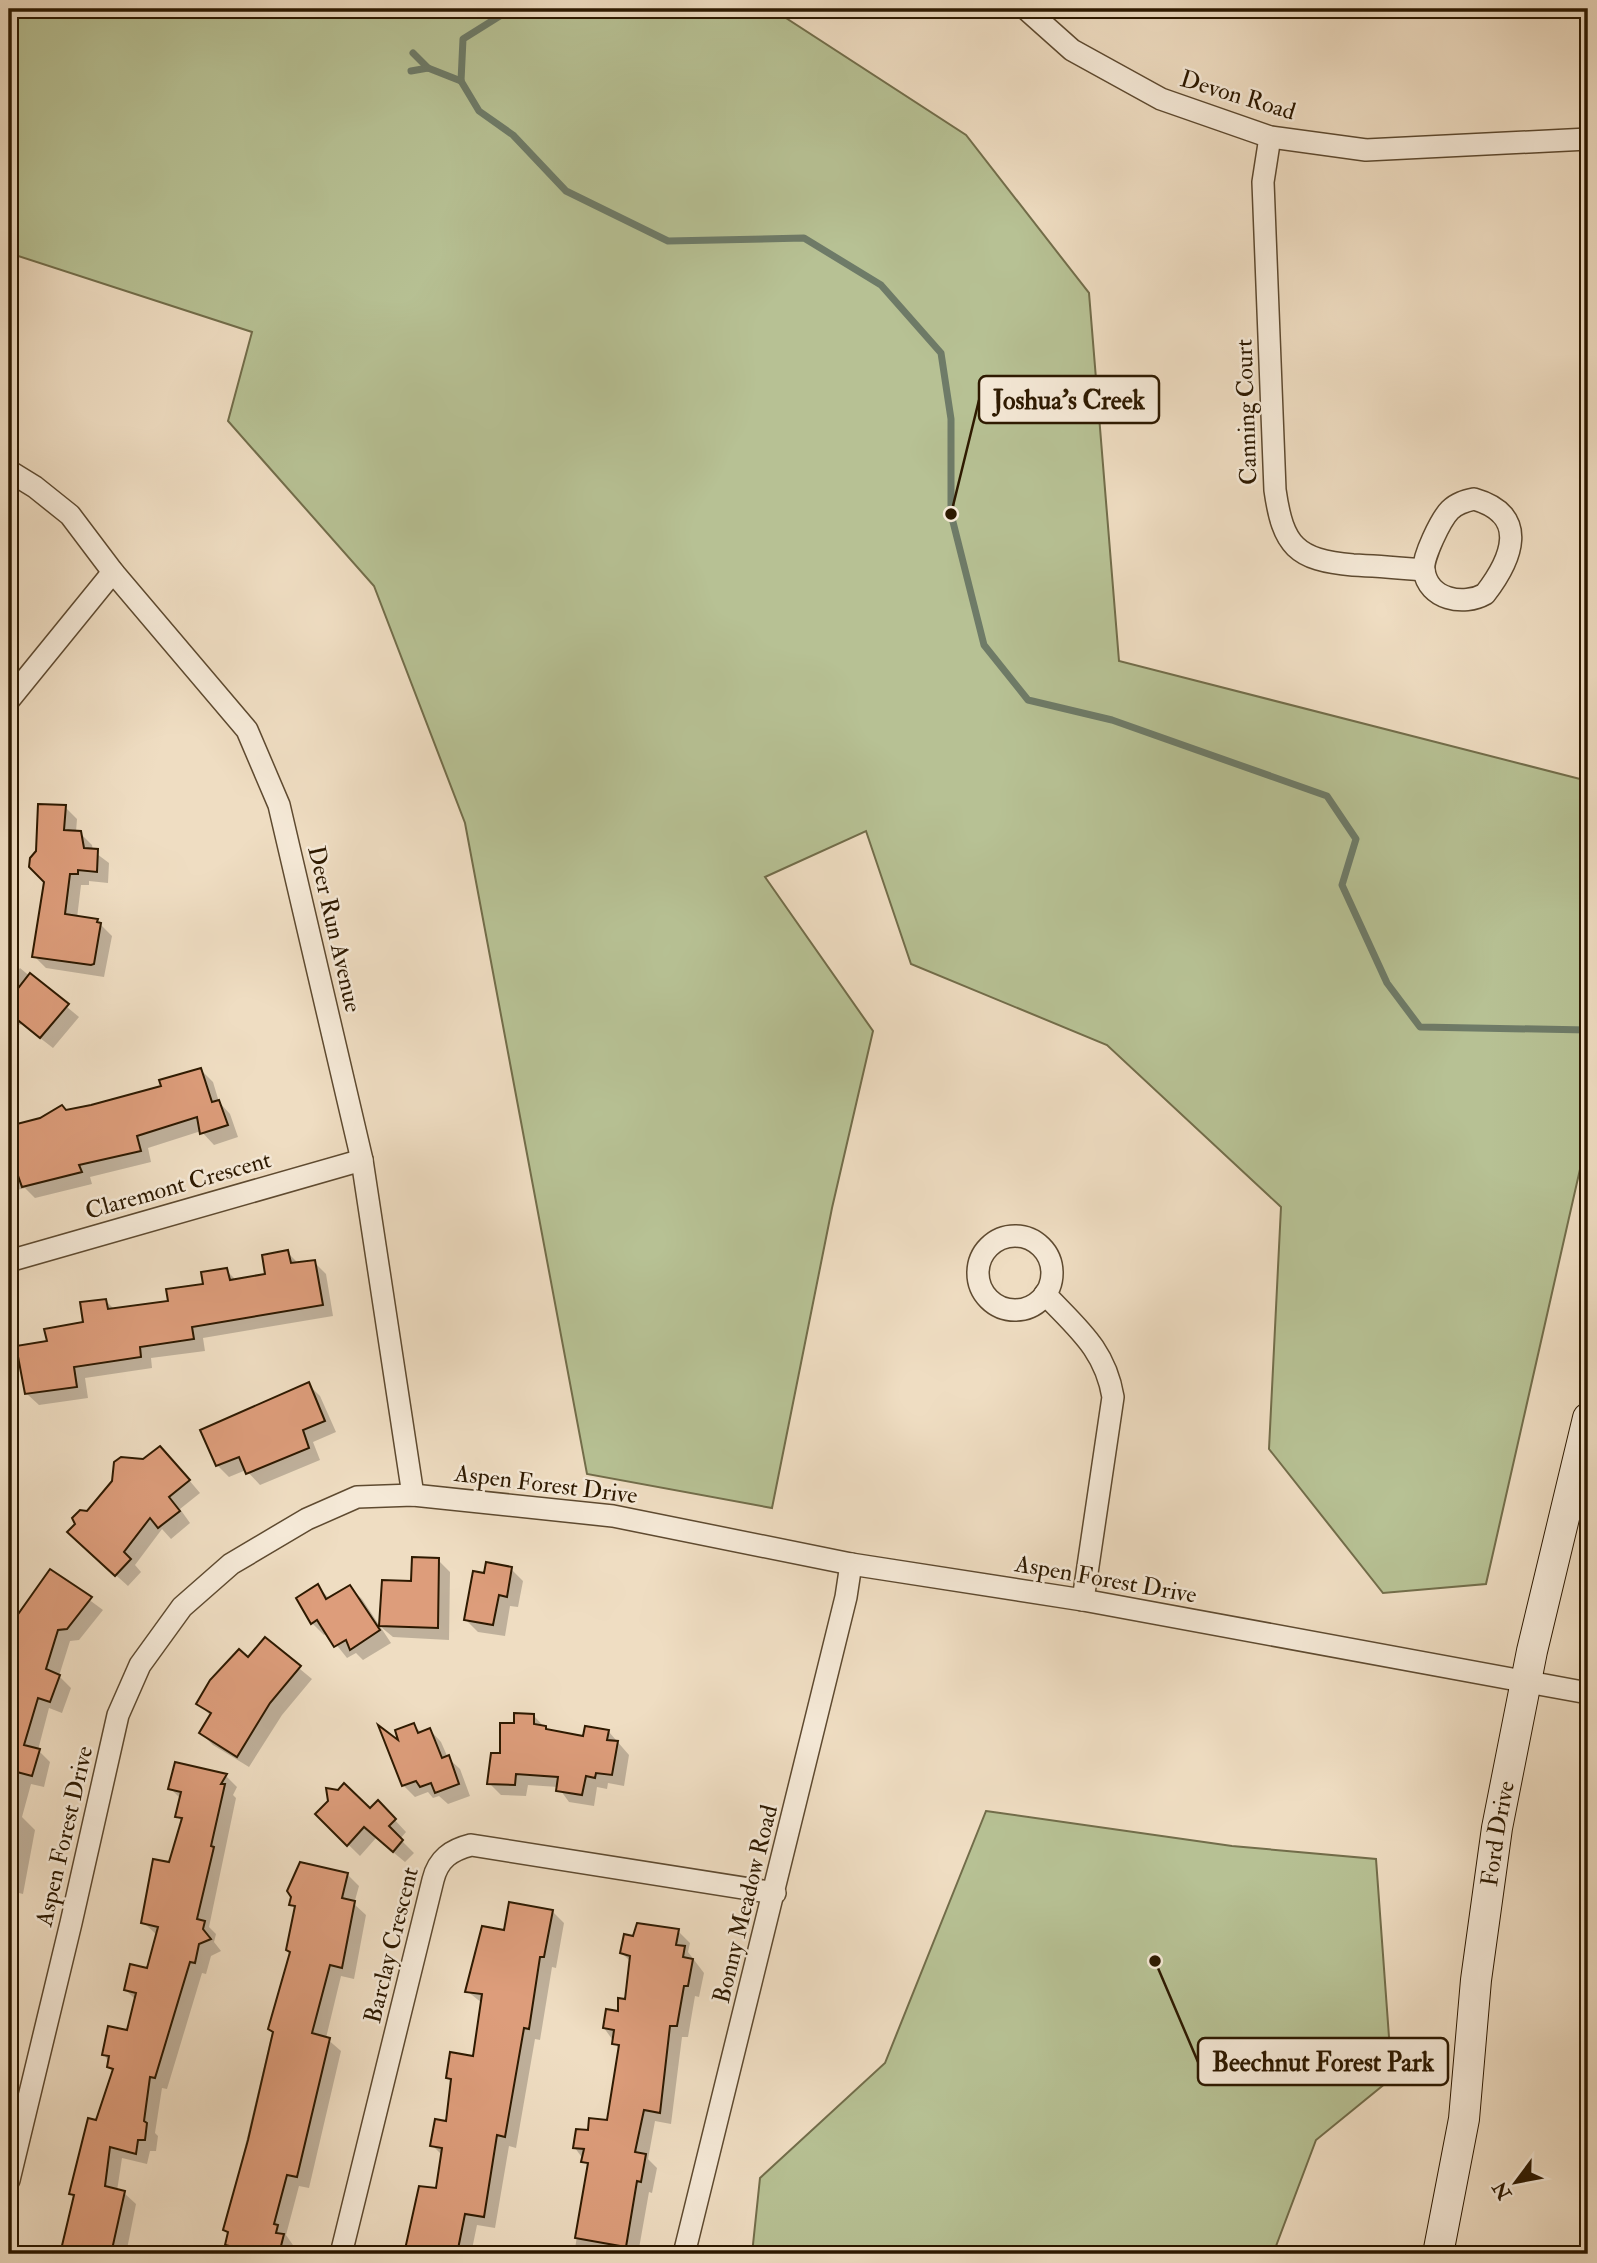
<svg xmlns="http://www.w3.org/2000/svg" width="1597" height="2263" font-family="'IM FELL Double Pica',serif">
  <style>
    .green { fill: #b7c194; stroke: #726d4a; stroke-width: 2 }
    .shadow { fill: #0003 }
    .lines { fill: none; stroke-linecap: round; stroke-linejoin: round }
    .stream { stroke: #6e7b68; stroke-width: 7 }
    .building { fill: #dd9d7b; stroke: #2d1900; stroke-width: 2 }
    .street-casing { stroke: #5e4a30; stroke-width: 24 }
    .secondary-casing { stroke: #2d1900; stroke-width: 32 }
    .street { stroke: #f5e9d7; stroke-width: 21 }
    .secondary { stroke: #f5e9d7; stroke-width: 30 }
    .labels { text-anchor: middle; stroke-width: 5; stroke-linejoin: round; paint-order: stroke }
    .street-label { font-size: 24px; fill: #2d1900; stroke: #f5e9d7 }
    .leader { fill: none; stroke: #2d1900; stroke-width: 2.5 }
    .callout-dot { fill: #2d1900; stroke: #f5e9d7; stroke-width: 2.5 }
    .callout { fill: #f5e9d7; stroke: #2d1900; stroke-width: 2.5 }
    .callout-label { font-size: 26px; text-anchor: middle; font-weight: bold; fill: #2d1900 }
  </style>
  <rect width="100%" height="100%" fill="#efddc2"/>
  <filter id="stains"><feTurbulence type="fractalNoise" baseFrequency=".00286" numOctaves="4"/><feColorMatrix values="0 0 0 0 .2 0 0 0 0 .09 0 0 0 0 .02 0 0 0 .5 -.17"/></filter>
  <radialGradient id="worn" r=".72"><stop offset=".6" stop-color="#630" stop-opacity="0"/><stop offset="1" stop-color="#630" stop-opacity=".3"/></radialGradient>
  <!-- green -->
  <g class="green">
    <polygon points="9,9 772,9 966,135 1089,293 1119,661 1588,781 1588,1134 1486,1584 1383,1593 1269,1449 1281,1207 1107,1045 911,964 866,831 765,877 873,1031 832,1208 772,1508 587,1474 465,823 374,586 228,421 252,332 9,253"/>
    <polygon points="986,1811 1232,1846 1376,1859 1392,2078 1316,2140 1273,2254 752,2254 760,2178 885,2063"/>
  </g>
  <!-- shadow -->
  <g class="shadow">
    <polygon points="65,807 77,819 76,832 80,833 92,845 93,851 109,863 108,883 89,881 89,885 81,885 77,918 97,921 112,936 104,977 46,968 34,956"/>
    <polygon points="20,968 79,1017 53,1048 22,1024 9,1028 9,982"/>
    <polygon points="201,1070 213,1082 219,1102 230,1114 238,1137 214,1145 201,1131 148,1148 151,1162 90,1177 92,1184 35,1198 25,1188 9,1192 9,1128 163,1088"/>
    <polygon points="287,1252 299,1264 314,1262 326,1274 333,1316 203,1338 205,1351 151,1358 152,1368 85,1378 88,1398 39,1405 27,1394 49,1342 84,1324 106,1301 115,1310 170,1302 226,1270 237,1281 267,1276"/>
    <polygon points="308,1384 320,1396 336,1432 313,1442 320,1460 260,1485 246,1470 229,1477 217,1465"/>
    <polygon points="172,1460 200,1493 180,1509 190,1523 171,1539 162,1529 135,1565 141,1572 128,1586 81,1544 87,1512 114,1481"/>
    <polygon points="438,1560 450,1572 449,1640 393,1637 381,1627 384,1582 413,1583"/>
    <polygon points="511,1569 523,1581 518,1607 510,1606 505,1636 478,1632 466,1620 486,1575"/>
    <polygon points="50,1571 103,1610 79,1640 70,1641 59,1676 71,1688 62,1713 49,1708 38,1750 50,1762 44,1787 31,1784 22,1817 35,1830 23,1894 11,1891 9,1900 9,1642 16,1621"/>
    <polygon points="317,1586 330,1599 350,1587 362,1599 391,1643 363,1660 356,1653 347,1658 327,1633 324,1635 312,1623"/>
    <polygon points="265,1640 312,1679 282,1715 249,1767 213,1745 201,1733 211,1716 199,1704"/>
    <polygon points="534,1716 549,1732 584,1738 609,1732 629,1755 624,1786 608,1783 607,1789 597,1787 594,1806 569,1802 558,1787 528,1785 526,1796 501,1795 489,1783 516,1725"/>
    <polygon points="413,1725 422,1733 430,1730 441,1742 448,1758 460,1769 470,1796 448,1804 439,1796 433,1798 428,1792 415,1797 403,1785 401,1745"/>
    <polygon points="226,1776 237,1787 233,1795 236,1798 209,1927 216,1934 214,1942 221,1951 211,1956 206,1974 202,1973 167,2089 162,2088 155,2133 158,2136 156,2151 150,2151 147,2164 122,2158 117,2191 124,2193 136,2204 126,2254 57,2254 62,2253 75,2198 71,2194 114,2071 104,2054 128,2033 136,2000 126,1990 149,1970 157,1935 143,1922 170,1864 183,1822 177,1816 181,1799 170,1788"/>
    <polygon points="378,1802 406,1832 400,1839 414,1853 405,1862 376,1838 360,1856 317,1814 370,1810"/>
    <polygon points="347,1874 359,1886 354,1904 366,1915 354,1979 341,1976 326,2038 341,2051 309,2188 299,2186 286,2235 295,2248 293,2254 225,2254 229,2234 225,2230 291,1953 296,1909 291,1904"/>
    <polygon points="552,1911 564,1923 556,1968 552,1967 540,2040 535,2039 516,2148 509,2146 495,2228 477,2225 471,2254 407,2254 421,2188 437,2190 443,2156 432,2145 447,2123 453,2083 448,2078 475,2058 482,2003 467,1991 505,1932"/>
    <polygon points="678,1931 690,1943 688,1952 704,1973 699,1997 695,1996 688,2037 682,2037 671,2124 655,2121 648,2159 657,2168 652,2193 649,2192 638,2254 574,2254 589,2167 575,2148 589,2132 608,2122 620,2050 604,2028 627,2001 631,1962 622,1953 635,1938"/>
  </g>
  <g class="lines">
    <!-- stream -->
    <g class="stream">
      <polyline points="511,9 463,39 461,81 479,111 513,135 566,191 668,241 804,238 881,285 941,353 951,419 951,514 984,645 1028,700 1112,720 1327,796 1356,839 1342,885 1387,983 1420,1027 1588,1030"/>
      <polyline points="413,53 428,68"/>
      <polyline points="411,71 428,68 461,81"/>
    </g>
  </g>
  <!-- building -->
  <g class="building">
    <polygon points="38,804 66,805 64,830 81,831 84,848 98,849 97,872 78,870 78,874 70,874 65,914 98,919 97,922 101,923 94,964 91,965 32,957 44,882 29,867 30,858 36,851"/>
    <polygon points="30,973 69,1004 40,1038 9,1013 9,1000"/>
    <polygon points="201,1068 212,1102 219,1100 228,1125 200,1134 197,1117 137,1136 141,1151 79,1165 82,1172 22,1187 16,1170 9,1172 9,1126 40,1118 62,1105 66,1110 91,1105 161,1086 159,1080"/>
    <polygon points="288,1250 291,1263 315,1260 323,1305 192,1327 194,1339 140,1347 141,1357 74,1367 77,1387 25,1394 16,1346 47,1341 44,1329 83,1322 80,1302 106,1299 108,1309 168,1301 166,1289 203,1284 201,1272 227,1268 230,1280 265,1274 262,1255"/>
    <polygon points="309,1382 325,1421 303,1430 309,1448 246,1474 239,1457 216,1466 200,1430"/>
    <polygon points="160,1446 190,1480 169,1497 180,1511 158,1528 150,1518 124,1552 131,1559 115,1576 67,1532 75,1524 72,1518 80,1510 87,1511 112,1481 114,1462 121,1457 143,1459"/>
    <polygon points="412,1557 439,1558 438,1628 379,1626 382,1580 411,1581"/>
    <polygon points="486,1562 512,1567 507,1597 499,1595 493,1625 464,1620 473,1571 484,1573"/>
    <polygon points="50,1569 92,1597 67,1629 58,1630 46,1669 60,1675 50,1702 38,1698 24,1745 40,1749 32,1776 17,1772 15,1779 9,1778 9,1636 14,1620"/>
    <polygon points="318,1584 326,1599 350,1585 380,1630 350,1650 346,1640 334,1647 317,1620 311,1624 296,1598"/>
    <polygon points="265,1637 301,1666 270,1703 237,1757 199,1733 211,1713 196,1704 210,1680 239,1649 248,1657"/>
    <polygon points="514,1713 534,1714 534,1724 546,1726 546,1729 583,1736 585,1726 609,1730 607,1740 618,1741 612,1775 596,1773 595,1778 586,1776 582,1795 556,1791 558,1777 516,1774 515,1785 487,1784 491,1753 500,1753 500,1723 514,1723"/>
    <polygon points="414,1723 418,1733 430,1728 442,1758 449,1755 459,1784 435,1793 431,1783 420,1787 416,1781 402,1786 378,1725 398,1740 395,1730"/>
    <polygon points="175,1762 227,1774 221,1784 225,1784 211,1846 214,1847 197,1919 205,1921 203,1929 211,1939 199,1944 195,1963 190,1962 155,2078 150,2077 144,2121 147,2123 145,2140 138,2140 136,2154 110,2147 105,2186 125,2191 111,2254 60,2254 74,2195 69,2194 88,2118 96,2120 113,2069 107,2067 109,2056 102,2055 108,2026 127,2030 136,1993 124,1990 130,1964 147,1968 158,1927 141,1923 153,1859 169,1862 182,1818 175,1817 181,1792 168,1789"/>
    <polygon points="344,1783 370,1808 378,1800 396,1819 389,1826 403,1840 393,1852 364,1827 347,1846 315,1814 328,1801 326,1788 338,1790"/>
    <polygon points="300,1862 348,1873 342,1898 355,1901 342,1968 330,1965 312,2033 330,2038 297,2177 287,2175 274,2224 278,2225 276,2233 284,2234 279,2254 250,2254 251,2251 225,2245 228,2232 223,2230 248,2140 273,2032 268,2029 290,1952 286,1950 295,1906 289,1905 291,1897 287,1891"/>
    <polygon points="509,1902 553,1910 544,1957 540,1957 529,2029 524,2028 505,2137 497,2135 484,2217 465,2214 457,2254 404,2254 419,2186 436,2188 442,2148 430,2146 435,2119 446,2121 451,2079 446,2078 450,2052 473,2056 482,1994 465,1992 482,1926 504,1930"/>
    <polygon points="637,1923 679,1929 676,1945 685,1946 683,1957 693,1959 688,1986 684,1986 677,2026 670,2026 660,2113 644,2110 635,2152 646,2154 641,2182 637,2181 626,2247 575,2238 588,2163 581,2162 584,2149 573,2148 576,2129 588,2130 589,2118 607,2120 619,2045 612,2044 614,2030 603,2028 606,2009 618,2011 618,1998 625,1999 630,1956 620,1953 624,1934 633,1936"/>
  </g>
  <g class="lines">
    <defs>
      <g id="street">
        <polyline points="1026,9 1072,50 1161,99 1270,137 1366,150 1588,139"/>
        <path d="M1270 137 1263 182 1275 490C1283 546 1296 560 1353 565 1377 566 1400 568 1424 570"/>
        <polyline points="9,471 35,487 70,515 113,572 247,730 279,805 362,1160 413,1495"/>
        <path d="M1474 499C1530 515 1512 559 1485 594 1464 606 1428 600 1424 570 1422 558 1441 519 1450 510 1457 503 1465 501 1474 499Z"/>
        <polyline points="9,700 113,572"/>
        <circle cx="1015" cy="1273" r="37"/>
        <polyline points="9,1261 362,1160"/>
        <path d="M1045 1294C1077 1328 1105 1349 1113 1397L1083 1600"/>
        <polyline points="9,2180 71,1923 118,1715 140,1665 182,1607 231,1564 307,1519 357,1497 413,1495 613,1516 851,1564 1083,1600 1588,1693"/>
        <path d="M341 2254 433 1880C438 1859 451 1850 471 1845L775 1893"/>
        <polyline points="684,2254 846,1597 851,1564"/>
      </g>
      <g id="secondary">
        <path id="s1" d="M1438 2254 1464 2119 1476 1980 1497 1828 1532 1651 1588 1418"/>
      </g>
    </defs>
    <!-- street casing -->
    <use href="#street" class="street-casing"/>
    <!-- secondary casing -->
    <use href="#secondary" class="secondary-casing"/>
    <!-- street -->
    <use href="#street" class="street"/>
    <!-- secondary -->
    <use href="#secondary" class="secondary"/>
  </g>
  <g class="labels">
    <!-- street labels -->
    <g class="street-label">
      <text transform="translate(1238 95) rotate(17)" y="8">Devon Road</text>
      <text transform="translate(1246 412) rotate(-92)" y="8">Canning Court</text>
      <text transform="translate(335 929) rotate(77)" y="8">Deer Run Avenue</text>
      <text transform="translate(178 1185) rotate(-16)" y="8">Claremont Crescent</text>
      <text transform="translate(546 1484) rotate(7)" y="8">Aspen Forest Drive</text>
      <text transform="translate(1106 1579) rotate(10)" y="8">Aspen Forest Drive</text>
      <text dy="8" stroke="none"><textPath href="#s1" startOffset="425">Ford Drive</textPath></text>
      <text transform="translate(64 1836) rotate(-77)" y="8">Aspen Forest Drive</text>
      <text transform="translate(745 1904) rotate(-76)" y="8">Bonny Meadow Road</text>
      <text transform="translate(391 1945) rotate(-76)" y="8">Barclay Crescent</text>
    </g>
  </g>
  <!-- callouts -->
  <path class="leader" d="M951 514L979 400M1155 1961L1198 2062"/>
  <g class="callout-dot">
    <circle cx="951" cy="514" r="7"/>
    <circle cx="1155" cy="1961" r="7"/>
  </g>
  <g class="callout">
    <rect x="979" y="376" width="180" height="47" rx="7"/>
    <rect x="1198" y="2038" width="250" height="47" rx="7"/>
  </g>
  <g class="callout-label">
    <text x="1069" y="409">Joshua's Creek</text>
    <text x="1323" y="2071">Beechnut Forest Park</text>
  </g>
  <!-- margin -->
  <rect width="1597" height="2263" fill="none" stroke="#efddc2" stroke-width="35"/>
  <rect x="10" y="10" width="1576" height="2242" fill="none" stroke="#2d1900" stroke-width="3.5"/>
  <rect x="18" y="18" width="1562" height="2228" fill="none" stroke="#2d1900" stroke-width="2"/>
  <!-- north arrow -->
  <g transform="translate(1516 2182) rotate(238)" stroke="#f5e9d7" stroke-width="5" paint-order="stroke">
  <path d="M0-5L12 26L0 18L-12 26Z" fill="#2d1900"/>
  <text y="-10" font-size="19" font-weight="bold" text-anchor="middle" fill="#2d1900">N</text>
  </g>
  <rect width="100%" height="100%" filter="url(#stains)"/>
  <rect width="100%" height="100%" fill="url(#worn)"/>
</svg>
